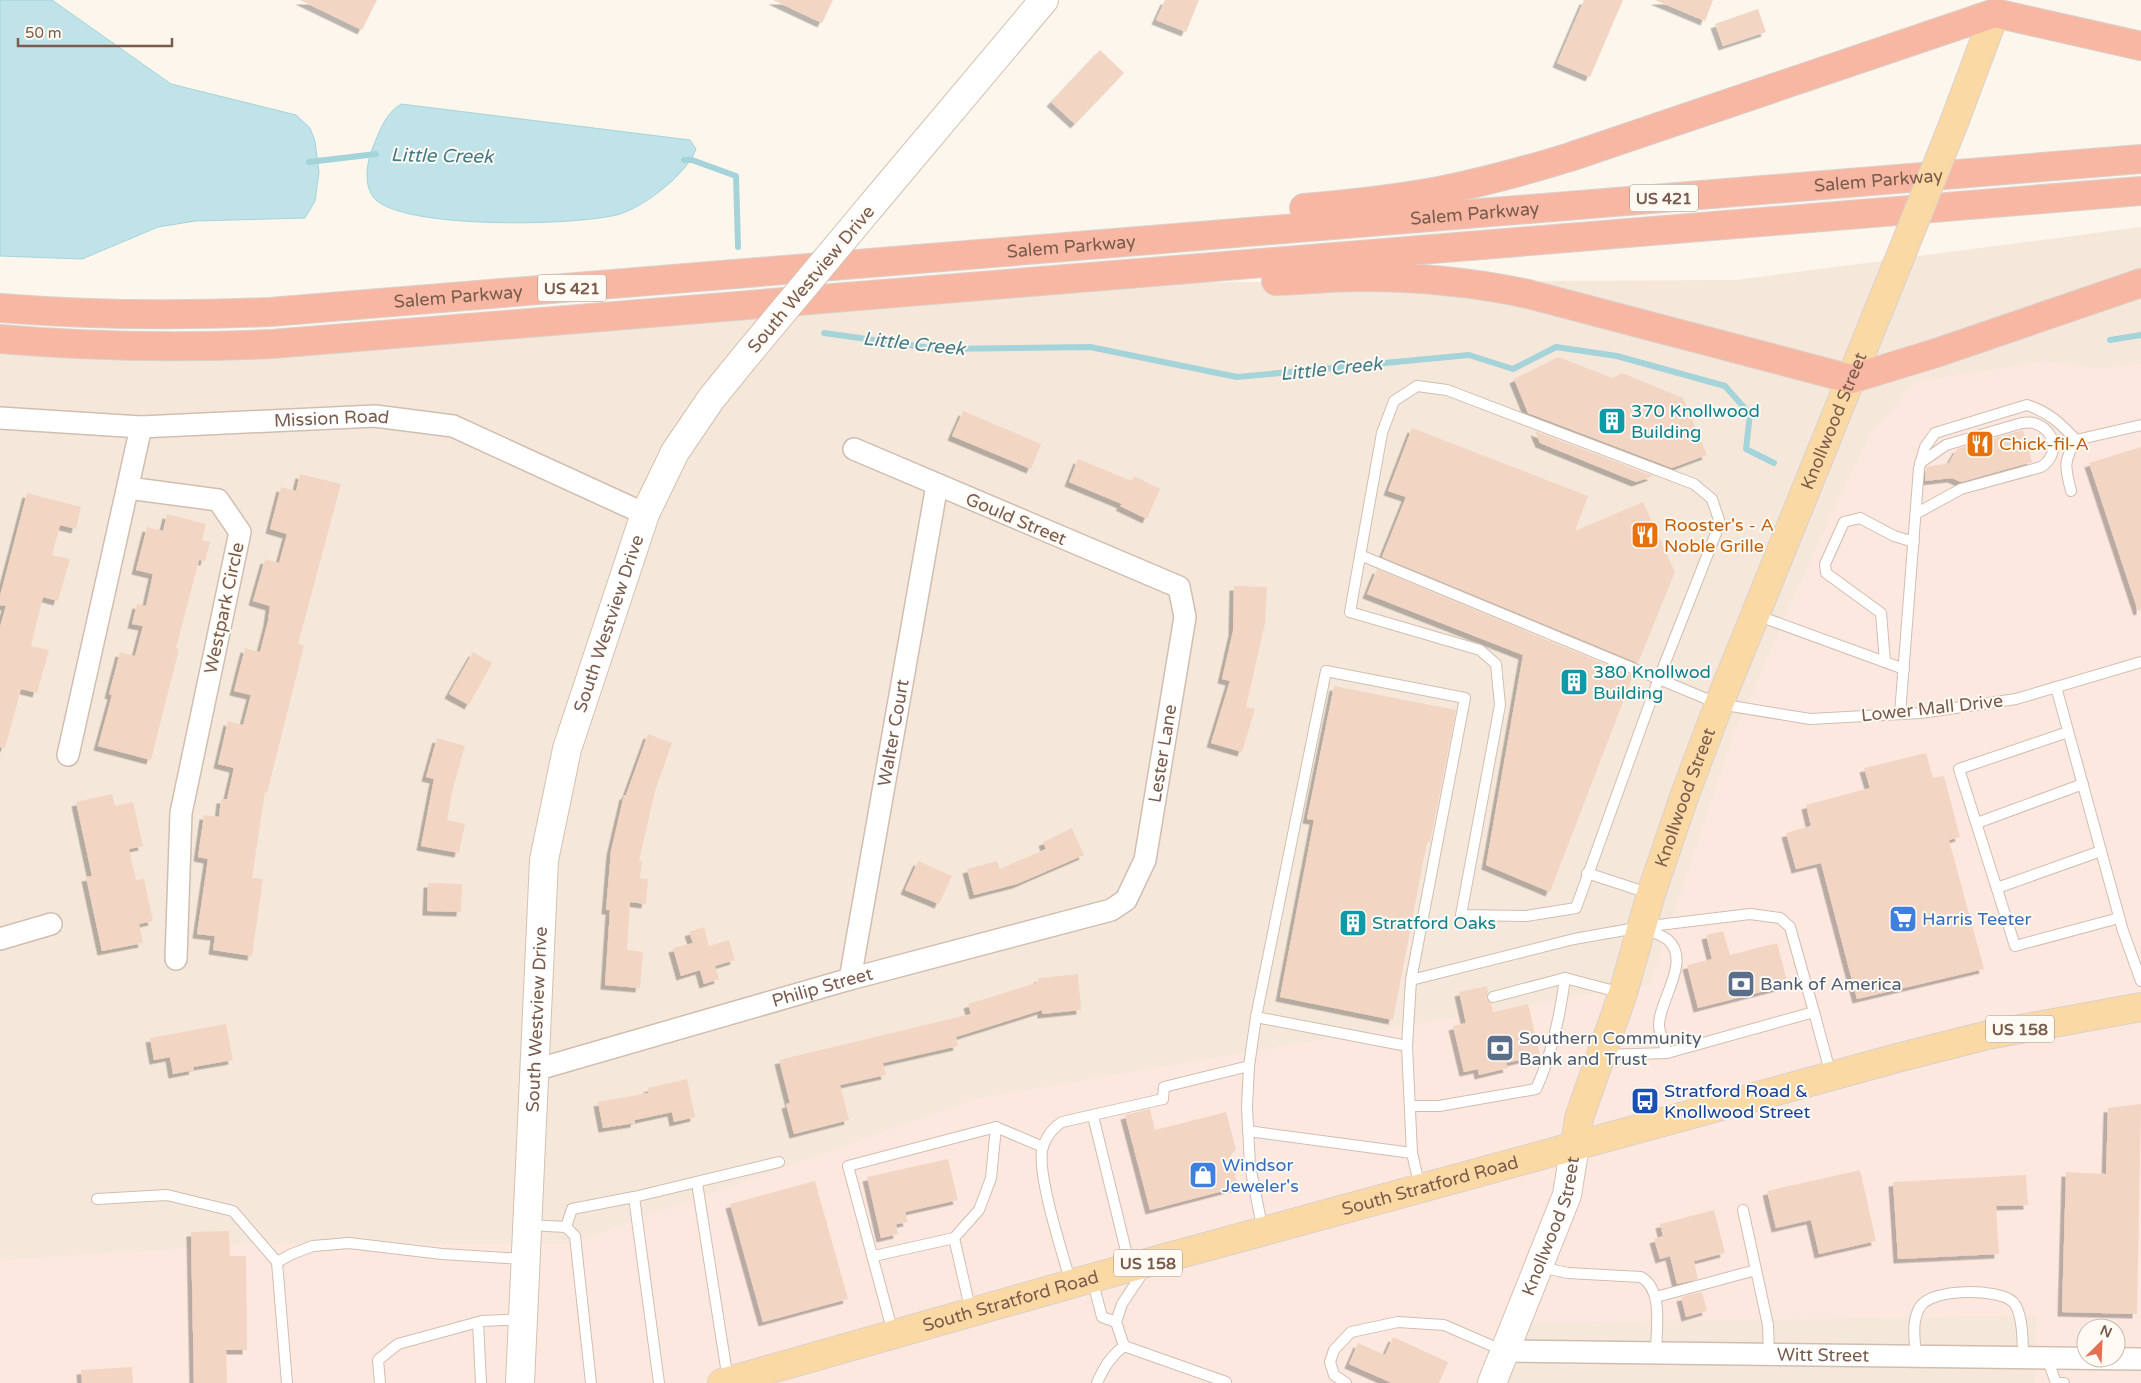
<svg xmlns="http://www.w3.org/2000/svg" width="2141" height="1383" font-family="'Varela Round',sans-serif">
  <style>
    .residential { fill: #f5e8da; fill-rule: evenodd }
    .commercial { fill: #fde8e0; fill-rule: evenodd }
    .water { fill: #bfe3e8; stroke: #a5d3da }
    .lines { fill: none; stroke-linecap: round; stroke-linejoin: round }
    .stream { stroke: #a5d3da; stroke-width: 6 }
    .building { fill: #f3d5c3; filter: url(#shadow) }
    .lane-casing { stroke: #d1beb0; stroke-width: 12 }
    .street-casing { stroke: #d1beb0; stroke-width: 24 }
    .secondary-casing { stroke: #d6c0b0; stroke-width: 30 }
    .primary-casing { stroke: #dad1cd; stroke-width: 30 }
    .highway-casing { stroke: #dad1cd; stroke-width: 30 }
    .lane { stroke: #fff; stroke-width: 10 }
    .street { stroke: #fff; stroke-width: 21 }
    .secondary { stroke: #fff; stroke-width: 28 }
    .primary { stroke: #fbd9a5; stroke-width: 28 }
    .highway { stroke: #f7b7a3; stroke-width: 28 }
    .secondary-bridge-casing { stroke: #d6c0b0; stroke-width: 30; stroke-linecap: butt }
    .primary-bridge-casing { stroke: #dad1cd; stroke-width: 30; stroke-linecap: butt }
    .secondary-bridge { stroke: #fff; stroke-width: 28 }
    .primary-bridge { stroke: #fbd9a5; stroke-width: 28 }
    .labels { text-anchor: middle; stroke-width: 4; stroke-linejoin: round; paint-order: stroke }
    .shield { fill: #fffaf3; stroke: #a28b7f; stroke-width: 1 }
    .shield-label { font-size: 16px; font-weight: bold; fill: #7a5c4d }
    .street-label { font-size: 18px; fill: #7a5c4d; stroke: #fffaf3 }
    .culture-label { font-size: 18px; fill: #0d838f; stroke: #fffaf3; text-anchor: start }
    .food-label { font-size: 18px; fill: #c56008; stroke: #fffaf3; text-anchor: start }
    .shop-label { font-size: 18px; fill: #366cbe; stroke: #fffaf3; text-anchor: start }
    .service-label { font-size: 18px; fill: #4e5e75; stroke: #fffaf3; text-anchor: start }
    .transit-label { font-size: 18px; fill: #164399; stroke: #fffaf3; text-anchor: start }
    .water-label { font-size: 19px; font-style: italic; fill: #437c86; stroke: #fffaf3 }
  </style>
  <defs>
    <filter id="shadow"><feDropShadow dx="-4.5" dy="4.5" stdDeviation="0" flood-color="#0004"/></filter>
  </defs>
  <rect width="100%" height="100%" fill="#fdf6ec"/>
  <!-- residential -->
  <path class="residential" d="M2141 227V1383H0V338L47 343 1019 283 1736 280ZM2086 1328H2116V1358H2086Z"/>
  <!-- commercial -->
  <path class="commercial" d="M2046 361 2101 369 2141 363V1383H2035L2037 1316 1502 1323 1478 1383H0V1260L256 1244 572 1243 979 1098 1650 984 1734 735 1807 568 1870 435 1915 382ZM2086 1328H2116V1358H2086Z"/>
  <!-- water -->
  <g class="water">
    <polygon points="0,0 52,0 171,84 296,115 310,128 315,141 319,172 315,201 305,218 195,221 158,227 82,259 0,256"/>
    <path d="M401 104 690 140 696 149C687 174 645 206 620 214 579 226 402 230 374 198 363 185 367 161 373 147 380 130 385 114 401 104Z"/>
  </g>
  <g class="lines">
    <!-- stream -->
    <g class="stream">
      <polyline points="684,160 692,160 736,176 738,247"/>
      <polyline points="309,162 376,154"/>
      <polyline points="824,333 938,349 1090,347 1237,377 1469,355 1513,369 1556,347 1617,356 1725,386 1750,414 1746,449 1774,463"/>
      <polyline points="2110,340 2141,335"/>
    </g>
  </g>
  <!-- building -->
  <g class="building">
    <polygon points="300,0 377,0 362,30"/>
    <polygon points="773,0 833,0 822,23"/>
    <polygon points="1165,0 1199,0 1186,32 1156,20"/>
    <polygon points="1584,0 1623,0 1590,77 1557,63"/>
    <polygon points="1655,0 1713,0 1705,21"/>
    <polygon points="1758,9 1766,32 1723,46 1715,24"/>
    <polygon points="1100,50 1124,73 1075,124 1051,102"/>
    <polygon points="1558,357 1613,378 1622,373 1683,398 1707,455 1672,468 1528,413 1514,379"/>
    <polygon points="963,411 1041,444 1031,469 952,436"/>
    <polygon points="1412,428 1588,496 1575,531 1643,502 1675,572 1638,663 1382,557 1406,497 1388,491"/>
    <polygon points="2023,430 2032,462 1961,482 1952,478 1925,481 1926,467 1949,463 1957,449"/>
    <polygon points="1535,431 1653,476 1636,482 1540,443"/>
    <polygon points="2141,447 2141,610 2138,611 2089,463"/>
    <polygon points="1078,459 1132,481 1134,476 1160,489 1147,519 1120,506 1122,504 1069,482"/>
    <polygon points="300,474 341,484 298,644 304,646 267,793 265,792 252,878 263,879 252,956 213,950 215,936 197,934 208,859 198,857 204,815 219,817 221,799 227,799 234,768 218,764 228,721 243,725 251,695 234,691 245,648 260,652 268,621 270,606 253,601 265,559 279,563 287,534 270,529 281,487 296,491"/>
    <polygon points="27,493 81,507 76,529 60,525 52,555 70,559 58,601 43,597 31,646 49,650 37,693 21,689 5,748 0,747 0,627 6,606 0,605 0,596"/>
    <polygon points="167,514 206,524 202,540 210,542 205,561 199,560 176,648 179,649 151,760 98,746 112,695 109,694 120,652 135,656 143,626 132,624 137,604 146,606 153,574 136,570 147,527 163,531"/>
    <polygon points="1377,569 1633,676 1550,892 1486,865 1523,655 1367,594"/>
    <polygon points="1234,586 1267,587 1265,623 1246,707 1255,709 1242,752 1211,743 1230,681 1222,679 1233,631"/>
    <polygon points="473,652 492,663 469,705 449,694"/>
    <polygon points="1334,686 1456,710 1430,843 1427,842 1393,1020 1280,997 1314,820 1307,819"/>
    <polygon points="648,734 672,743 655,791 639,861 642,861 640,878 648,879 646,904 630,902 627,950 643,952 640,988 605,985 610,910 606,910 611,851 624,795 626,795"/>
    <polygon points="437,738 465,746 453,788 447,820 465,824 459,853 421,846 434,779 426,777"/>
    <polygon points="1926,753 1933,778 1944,776 1960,837 1949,840 1984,969 1857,999 1821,863 1796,869 1786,833 1811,826 1806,805 1870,788 1864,768"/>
    <polygon points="112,794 115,806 133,802 143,846 129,849 136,880 144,879 153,921 139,924 143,943 102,951 86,877 92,876 76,802"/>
    <polygon points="1072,828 1084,855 1017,884 974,895 967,869 997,861 1000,869 1046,849 1043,842"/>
    <polygon points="918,861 952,876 939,904 905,890"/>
    <polygon points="428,883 462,884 461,912 427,911"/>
    <polygon points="704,927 709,946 729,940 735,960 715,966 719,979 704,984 700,970 681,976 673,948 693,943 689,932"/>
    <polygon points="1723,931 1730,955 1777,943 1788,985 1698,1008 1687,965 1712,959 1706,935"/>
    <polygon points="1078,974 1081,1010 1042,1014 1042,1010 956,1037 958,1046 883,1063 886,1075 840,1085 849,1120 794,1134 786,1104 790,1103 779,1060 971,1014 968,1004 1039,982 1038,978"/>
    <polygon points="1487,986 1488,992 1486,998 1491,1003 1493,1012 1528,1004 1540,1055 1506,1063 1508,1068 1479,1075 1478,1069 1464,1072 1453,1026 1466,1023 1459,992"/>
    <polygon points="226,1024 233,1060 193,1067 194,1070 173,1074 170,1057 154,1060 150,1038"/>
    <polygon points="687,1079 695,1117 674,1122 672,1112 635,1120 635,1123 603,1128 598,1102 649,1093 648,1088"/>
    <polygon points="2141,1104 2137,1314 2062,1312 2066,1172 2106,1174 2108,1108"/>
    <polygon points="1150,1109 1155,1130 1226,1112 1236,1150 1230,1155 1238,1187 1150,1210 1125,1115"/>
    <polygon points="948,1159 958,1200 905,1212 908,1222 896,1224 898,1234 881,1238 867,1177"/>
    <polygon points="1860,1170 1876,1241 1819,1254 1811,1220 1776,1228 1767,1191"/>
    <polygon points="2026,1175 2028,1205 1996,1206 1999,1254 1898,1259 1893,1182"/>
    <polygon points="815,1181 848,1299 763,1322 730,1204"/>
    <polygon points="1714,1210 1725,1253 1694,1261 1698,1279 1677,1284 1670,1256 1660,1259 1654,1239 1663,1236 1660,1224"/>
    <polygon points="229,1231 230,1256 246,1256 247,1350 226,1350 227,1383 194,1383 191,1232"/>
    <polygon points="1702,1292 1707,1311 1686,1317 1681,1297"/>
    <polygon points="1393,1337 1448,1362 1439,1383 1392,1383 1349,1364 1358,1343 1385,1355"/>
    <polygon points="132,1367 133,1383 82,1383 81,1370"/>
  </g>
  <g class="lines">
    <defs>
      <g id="lane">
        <polygon points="1417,386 1447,390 1694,484 1712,499 1720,523 1659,678 1576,908 1526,916 1461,915 1500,705 1496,664 1480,650 1350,612 1382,433 1394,401"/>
        <path d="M2071 491C2065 467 2063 462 2076 440L2141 425"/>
        <path d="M1917 513 1961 489 2041 467C2060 455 2056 430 2034 423 2031 422 2025 423 2022 423L1946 445 1920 463"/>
        <polyline points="1360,555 1719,704 1810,719 1921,713 2016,699 2141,662"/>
        <polyline points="1756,615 1904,669"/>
        <polyline points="1885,662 1881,613 1826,573 1825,564 1844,522 1860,518 1894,536 1914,542"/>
        <polyline points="2056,687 2123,931 2141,981"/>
        <path d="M1900 714 1919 468 1925 447 1935 433 2027 405C2049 412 2061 424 2076 440"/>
        <polyline points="2068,732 1959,769 2015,946 2119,918"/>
        <polyline points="1977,823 2083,784"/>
        <polyline points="1587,873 1651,894"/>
        <polyline points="1997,888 2101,851"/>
        <path d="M1643 928C1650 931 1662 935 1668 940 1692 961 1658 1002 1659 1026 1660 1035 1664 1044 1667 1053"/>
        <polyline points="1411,980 1465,698 1326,671 1256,1017 1407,1046 1411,980 1574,939 1642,927 1750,914 1780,918 1790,927 1814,1012"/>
        <polyline points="1493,997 1565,978"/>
        <polyline points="1407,1046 1412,1153"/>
        <polyline points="1604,1055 1667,1053 1814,1012 1831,1075"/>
        <polyline points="1249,1066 1247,1107 1250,1166 1263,1231"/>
        <path d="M1411 1106H1439L1536 1089C1552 1055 1560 1016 1565 978L1622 993"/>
        <polyline points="1093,1116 1130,1267"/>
        <polyline points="1248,1131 1412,1153 1420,1188"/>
        <polyline points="697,1183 728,1380"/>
        <polyline points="634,1197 659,1383"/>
        <polyline points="97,1199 167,1195 233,1211 277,1262 287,1383"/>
        <polyline points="1743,1210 1768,1325 1769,1355"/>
        <polyline points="528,1225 566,1227 575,1236 591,1383"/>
        <polyline points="566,1227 572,1209 634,1197 779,1162"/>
        <polyline points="954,1238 971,1312"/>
        <polyline points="874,1256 954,1238 979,1210 991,1178 996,1127"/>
        <polyline points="277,1262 292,1254 313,1246 349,1243 442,1254 524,1259"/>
        <path d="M1540 1267 1568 1273 1641 1277C1664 1290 1656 1330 1656 1353"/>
        <polyline points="1092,1279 1102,1317 1116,1322"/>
        <path d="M1071 1283C1063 1255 1035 1170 1043 1146 1047 1136 1054 1127 1062 1122L1163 1099 1164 1087 1249 1066 1256 1017"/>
        <polyline points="1656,1297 1756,1270"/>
        <polyline points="478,1322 481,1383"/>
        <polyline points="893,1333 848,1166 996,1127 1043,1147"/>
        <polyline points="1124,1346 1226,1382"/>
        <path d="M1916 1356C1915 1341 1911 1321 1920 1307 1931 1288 1998 1288 2013 1302 2023 1312 2023 1344 2023 1358"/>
        <polyline points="2047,1358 2056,1383 2064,1383"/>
        <polyline points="380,1383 378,1360 398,1344 482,1321 523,1319"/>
        <path d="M1097 1383C1104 1367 1111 1356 1124 1346L1116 1322 1122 1304 1146 1268"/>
        <polyline points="1346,1383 1334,1375 1330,1362 1334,1350 1351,1332 1398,1322 1444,1325 1504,1351"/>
      </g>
      <g id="street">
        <path id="s1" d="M0 418 141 427 375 416 453 426 645 514"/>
        <polyline points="128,488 218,500 240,532 181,813 176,959"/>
        <polyline points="68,755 141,427"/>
        <polyline points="0,939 51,924"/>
        <path id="s2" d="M850 979 937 485"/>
        <path id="s3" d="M535 1070 850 979 1111 910 1126 900 1145 860 1185 617 1179 587 854 449"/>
        <path id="s4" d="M1504 1351 2141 1359"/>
      </g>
      <g id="secondary">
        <polyline points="866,212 1044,0"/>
        <path id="s5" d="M520 1383 544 860 567 749 645 514 675 452 711 399 745 357"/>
        <path id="s6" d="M1492 1383 1567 1195 1575 1145"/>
      </g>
      <g id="primary">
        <polyline points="1955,120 1995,13"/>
        <path id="s7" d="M1575 1145 1579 1118 1623 993 1651 894 1684 797 1719 704 1897 265"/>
        <path id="s8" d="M722 1383 1092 1278 1901 1057 1988 1035 2141 1007"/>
      </g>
      <g id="highway">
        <path d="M1304 208C1351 204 1398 199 1444 190 1487 181 1528 170 1570 157L1995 13 2141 46"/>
        <path d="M1276 281C1304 280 1332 277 1360 277 1417 277 1473 282 1528 294L1851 379 1936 353 2141 283"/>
        <path id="s9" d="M0 308C90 315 179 316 270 312L2141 159"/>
        <path d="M0 339C91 347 181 348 272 344L2141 191"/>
      </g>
    </defs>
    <!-- lane casing -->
    <use href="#lane" class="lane-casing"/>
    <!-- street casing -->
    <use href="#street" class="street-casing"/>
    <!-- secondary casing -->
    <use href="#secondary" class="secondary-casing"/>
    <!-- primary casing -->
    <use href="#primary" class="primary-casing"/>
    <!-- highway casing -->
    <use href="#highway" class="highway-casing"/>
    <!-- lane -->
    <use href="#lane" class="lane"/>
    <!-- street -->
    <use href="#street" class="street"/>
    <!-- secondary -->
    <use href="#secondary" class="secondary"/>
    <!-- primary -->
    <use href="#primary" class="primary"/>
    <!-- highway -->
    <use href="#highway" class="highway"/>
    <defs>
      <polyline id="secondary-bridge" points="745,357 866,212"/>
      <polyline id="primary-bridge" points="1897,265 1955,120"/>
    </defs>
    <!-- secondary-bridge casing -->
    <use href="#secondary-bridge" class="secondary-bridge-casing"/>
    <!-- primary-bridge casing -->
    <use href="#primary-bridge" class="primary-bridge-casing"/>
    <!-- secondary-bridge -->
    <use href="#secondary-bridge" class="secondary-bridge"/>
    <!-- primary-bridge -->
    <use href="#primary-bridge" class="primary-bridge"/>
  </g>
  <!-- icons -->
  <defs>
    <symbol id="building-square" viewBox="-11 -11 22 22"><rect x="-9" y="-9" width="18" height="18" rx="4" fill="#0f9aa8" stroke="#fffaf3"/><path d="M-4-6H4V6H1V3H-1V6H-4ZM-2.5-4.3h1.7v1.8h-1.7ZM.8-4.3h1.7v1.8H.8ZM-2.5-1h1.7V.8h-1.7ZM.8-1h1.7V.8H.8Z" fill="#fff"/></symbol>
    <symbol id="restaurant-square" viewBox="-11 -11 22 22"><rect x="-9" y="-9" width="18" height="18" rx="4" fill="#e8710a" stroke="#fffaf3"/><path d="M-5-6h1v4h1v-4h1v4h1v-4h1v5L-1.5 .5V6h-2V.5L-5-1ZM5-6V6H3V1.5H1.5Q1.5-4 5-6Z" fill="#fff"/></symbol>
    <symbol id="supermarket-square" viewBox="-11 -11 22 22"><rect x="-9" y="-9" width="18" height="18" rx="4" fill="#3f7fe0" stroke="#fffaf3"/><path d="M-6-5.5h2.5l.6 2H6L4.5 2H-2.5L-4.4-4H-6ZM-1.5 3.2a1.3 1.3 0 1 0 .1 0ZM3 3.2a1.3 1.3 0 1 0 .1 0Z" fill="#fff"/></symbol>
    <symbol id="bank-square" viewBox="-11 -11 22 22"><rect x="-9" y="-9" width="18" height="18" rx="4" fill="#5c6f8a" stroke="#fffaf3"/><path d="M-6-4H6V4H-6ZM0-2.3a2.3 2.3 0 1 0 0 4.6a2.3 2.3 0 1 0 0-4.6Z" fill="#fff"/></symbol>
    <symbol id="bus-square" viewBox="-11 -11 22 22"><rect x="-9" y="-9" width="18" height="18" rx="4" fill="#1a4fb4" stroke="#fffaf3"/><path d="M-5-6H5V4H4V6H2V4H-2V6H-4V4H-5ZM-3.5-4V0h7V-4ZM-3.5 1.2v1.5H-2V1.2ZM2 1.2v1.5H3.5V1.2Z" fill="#fff"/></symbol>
    <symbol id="shop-square" viewBox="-11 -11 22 22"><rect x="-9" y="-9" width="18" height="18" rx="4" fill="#3f7fe0" stroke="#fffaf3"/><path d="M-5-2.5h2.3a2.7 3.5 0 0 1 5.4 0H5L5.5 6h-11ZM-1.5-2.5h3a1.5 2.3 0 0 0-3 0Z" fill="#fff"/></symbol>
  </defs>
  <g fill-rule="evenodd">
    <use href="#building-square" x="1596" y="405" width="32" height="32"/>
    <use href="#restaurant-square" x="1964" y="428" width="32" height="32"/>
    <use href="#restaurant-square" x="1629" y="519" width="32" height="32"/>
    <use href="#building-square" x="1558" y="666" width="32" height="32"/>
    <use href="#supermarket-square" x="1887" y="903" width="32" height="32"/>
    <use href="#building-square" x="1337" y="907" width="32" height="32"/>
    <use href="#bank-square" x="1725" y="968" width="32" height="32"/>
    <use href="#bank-square" x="1484" y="1032" width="32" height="32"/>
    <use href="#bus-square" x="1629" y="1085" width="32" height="32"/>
    <use href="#shop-square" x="1187" y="1159" width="32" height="32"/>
  </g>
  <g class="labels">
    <!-- shield labels -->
    <g class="shield">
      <rect x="1630" y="184.5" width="68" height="27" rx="4"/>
      <rect x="538" y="274.5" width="68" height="27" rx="4"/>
      <rect x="1986" y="1015.5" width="68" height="27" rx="4"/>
      <rect x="1114" y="1249.5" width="68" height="27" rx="4"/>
    </g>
    <g class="shield-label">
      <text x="1664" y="204">US 421</text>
      <text x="572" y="294">US 421</text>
      <text x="2020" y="1035">US 158</text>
      <text x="1148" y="1269">US 158</text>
    </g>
    <!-- street labels -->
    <g class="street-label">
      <text dy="6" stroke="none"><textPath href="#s9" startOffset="1884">Salem Parkway</textPath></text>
      <text dy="6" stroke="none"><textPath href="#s9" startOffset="1479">Salem Parkway</textPath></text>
      <text dy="6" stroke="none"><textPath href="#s9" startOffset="1074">Salem Parkway</textPath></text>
      <text transform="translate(811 279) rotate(-50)" y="6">South Westview Drive</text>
      <text dy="6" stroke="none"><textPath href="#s9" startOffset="459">Salem Parkway</textPath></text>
      <text dy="6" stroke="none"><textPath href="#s1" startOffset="332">Mission Road</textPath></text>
      <text dy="6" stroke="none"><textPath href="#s7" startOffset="770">Knollwood Street</textPath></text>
      <text transform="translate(1016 519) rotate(23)" y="6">Gould Street</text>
      <text transform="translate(224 608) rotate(-78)" y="6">Westpark Circle</text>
      <text dy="6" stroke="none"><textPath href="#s5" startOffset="769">South Westview Drive</textPath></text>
      <text transform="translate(1932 708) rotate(-6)" y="6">Lower Mall Drive</text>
      <text dy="6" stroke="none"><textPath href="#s2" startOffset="250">Walter Court</textPath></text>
      <text dy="6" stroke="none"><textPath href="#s3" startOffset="768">Lester Lane</textPath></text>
      <text dy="6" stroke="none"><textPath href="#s7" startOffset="365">Knollwood Street</textPath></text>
      <text dy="6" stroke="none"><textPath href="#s3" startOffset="299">Philip Street</textPath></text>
      <text dy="6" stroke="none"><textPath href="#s5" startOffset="364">South Westview Drive</textPath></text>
      <text dy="6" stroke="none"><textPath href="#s8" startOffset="735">South Stratford Road</textPath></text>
      <text dy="6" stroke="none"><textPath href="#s6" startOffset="168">Knollwood Street</textPath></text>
      <text dy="6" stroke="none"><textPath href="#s8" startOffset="300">South Stratford Road</textPath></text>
      <text dy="6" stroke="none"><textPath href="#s4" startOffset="319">Witt Street</textPath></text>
    </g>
    <!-- culture labels -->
    <g class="culture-label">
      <text x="1631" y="417">370 Knollwood<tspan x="1631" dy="21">Building</tspan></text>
      <text x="1593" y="678">380 Knollwod<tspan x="1593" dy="21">Building</tspan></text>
      <text x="1372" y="929">Stratford Oaks</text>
    </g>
    <!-- food labels -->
    <g class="food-label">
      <text x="1999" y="450">Chick-fil-A</text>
      <text x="1664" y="531">Rooster's - A<tspan x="1664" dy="21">Noble Grille</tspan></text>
    </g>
    <!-- shop labels -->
    <g class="shop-label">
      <text x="1922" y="925">Harris Teeter</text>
      <text x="1222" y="1171">Windsor<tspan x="1222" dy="21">Jeweler's</tspan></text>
    </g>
    <!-- service labels -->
    <g class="service-label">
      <text x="1760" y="990">Bank of America</text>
      <text x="1519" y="1044">Southern Community<tspan x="1519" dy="21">Bank and Trust</tspan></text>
    </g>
    <!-- transit labels -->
    <g class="transit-label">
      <text x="1664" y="1097">Stratford Road &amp;<tspan x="1664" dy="21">Knollwood Street</tspan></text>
    </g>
    <!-- water labels -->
    <g class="water-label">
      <text transform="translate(442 155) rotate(1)" y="7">Little Creek</text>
      <text transform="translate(914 343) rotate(6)" y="7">Little Creek</text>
      <text transform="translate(1331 368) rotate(-6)" y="7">Little Creek</text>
    </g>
  </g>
  <!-- north arrow -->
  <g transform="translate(2101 1343) rotate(24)"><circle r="24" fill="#fffaf3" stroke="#cabbb1"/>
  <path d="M0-4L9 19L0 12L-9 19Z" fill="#e76f51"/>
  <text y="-8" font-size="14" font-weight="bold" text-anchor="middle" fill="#7a5c4d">N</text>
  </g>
  <!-- scale -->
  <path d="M18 38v8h154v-8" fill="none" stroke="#7a5c4d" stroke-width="2.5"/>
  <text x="25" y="38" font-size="15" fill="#7a5c4d" stroke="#fffaf3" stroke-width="4" paint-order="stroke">50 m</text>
</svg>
